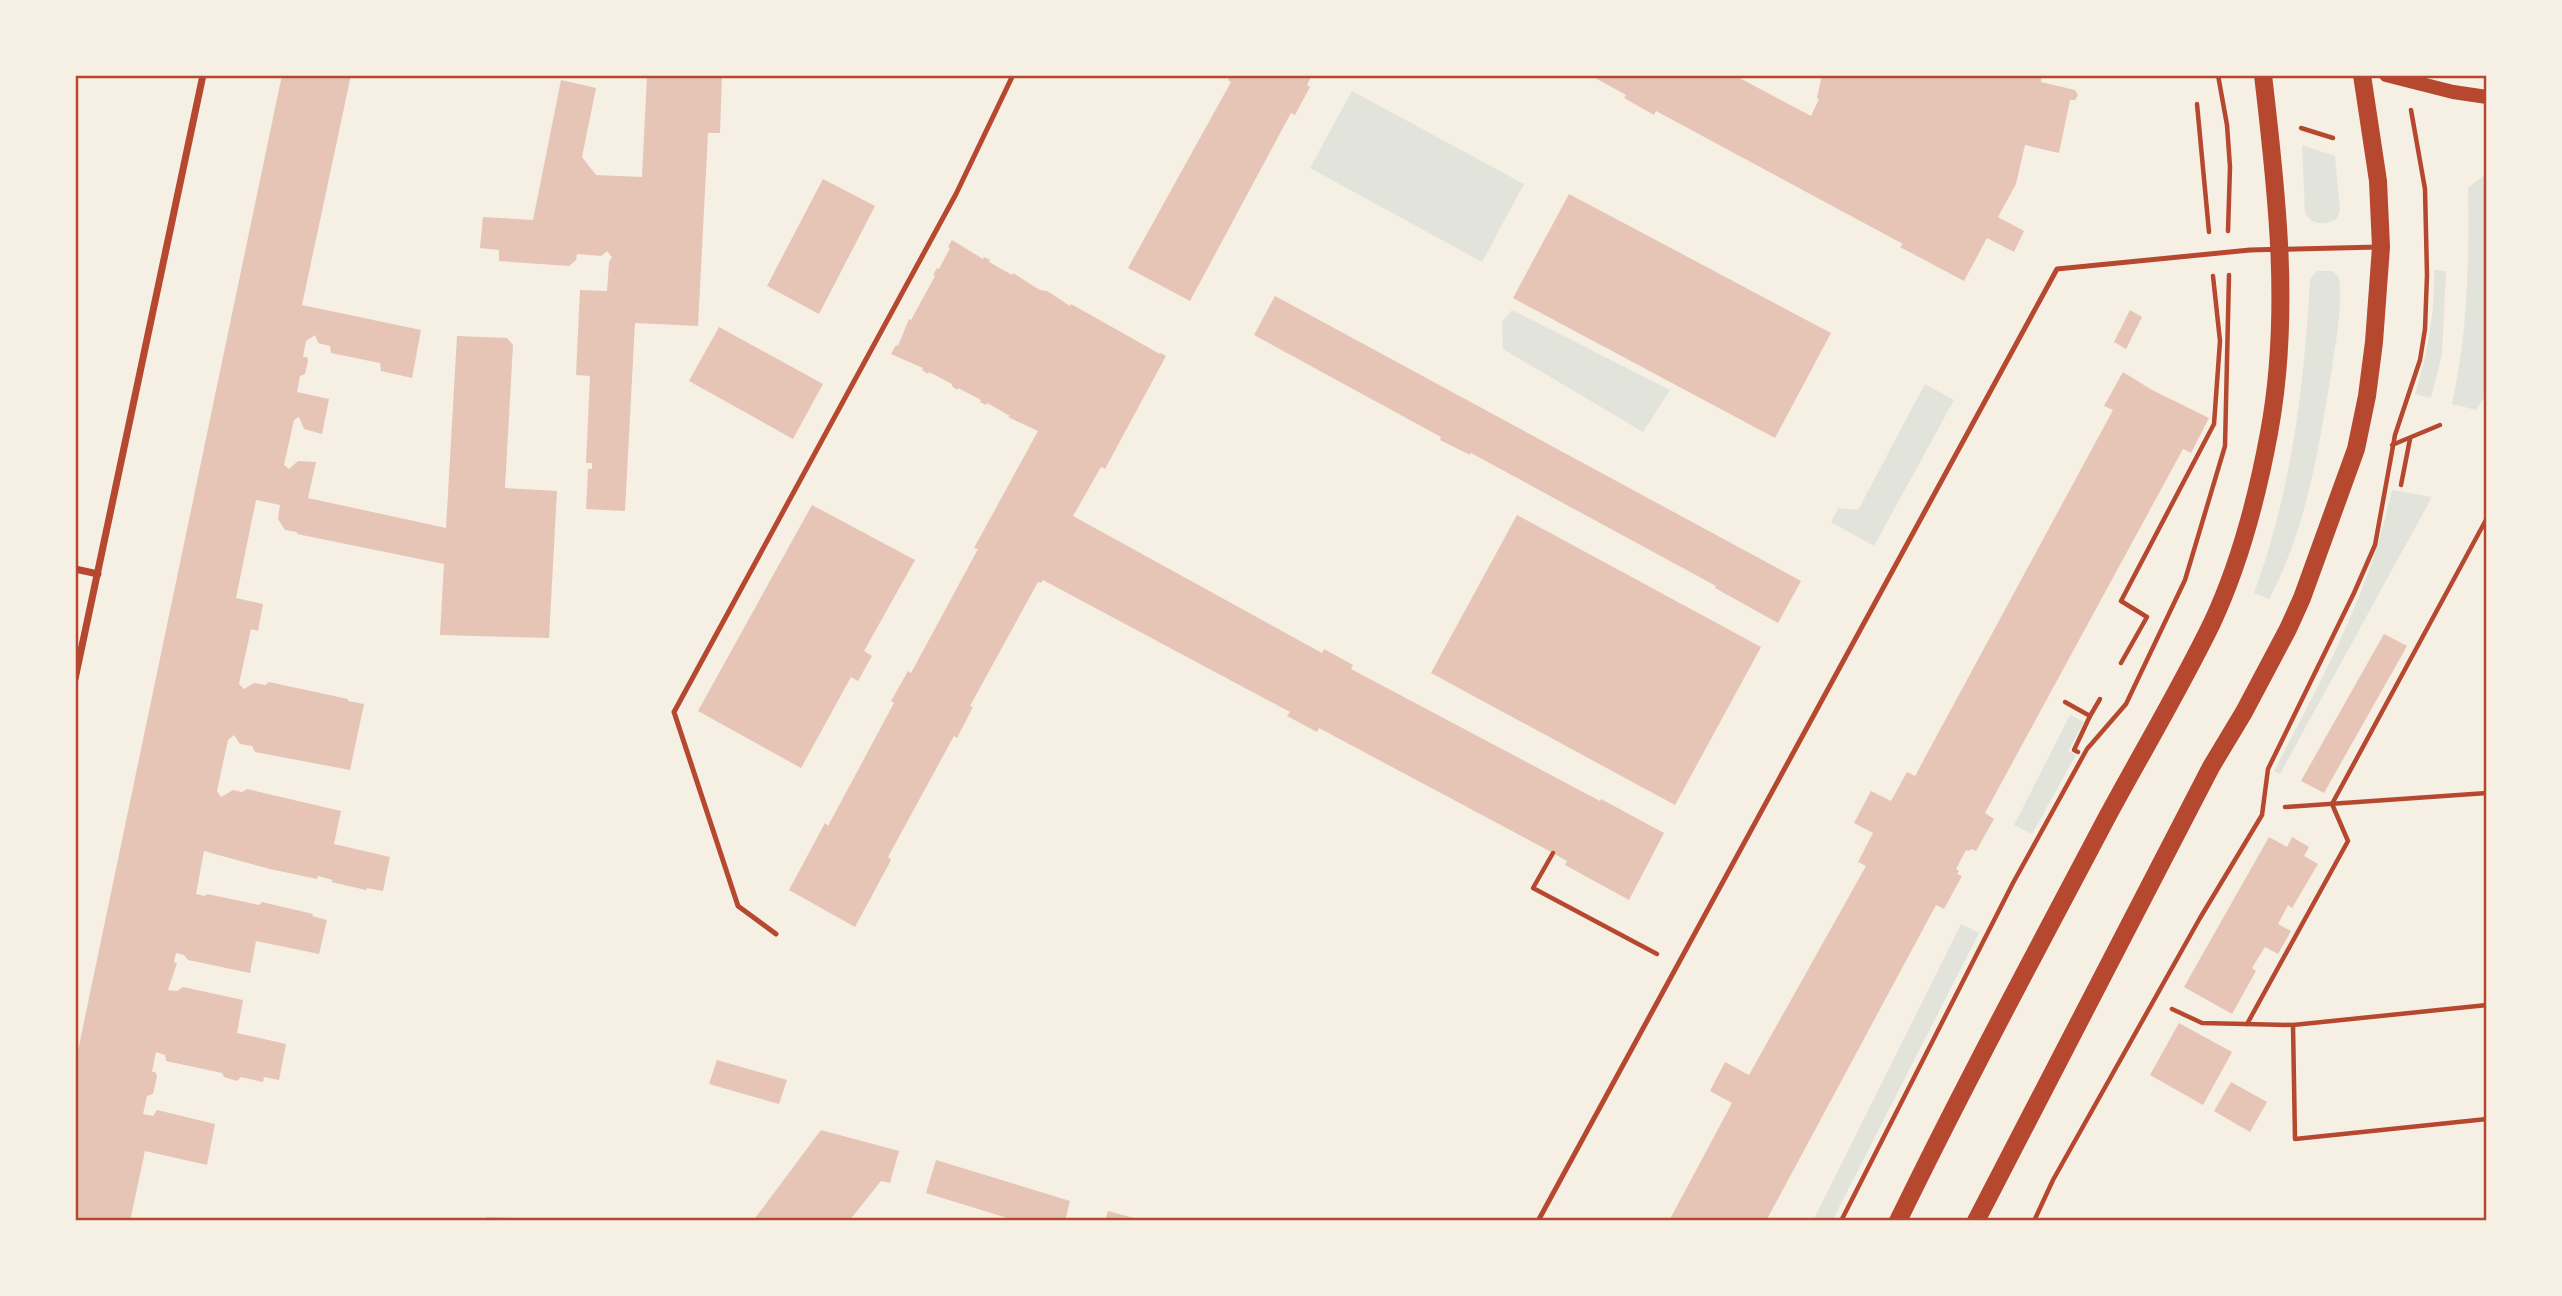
<svg xmlns="http://www.w3.org/2000/svg" width="2562" height="1296" font-family="Barlow,sans-serif">
  <style>
    .green { fill: #e2e4dc }
    .building { fill: #e6c5b7 }
    .lines { fill: none; stroke-linecap: round; stroke-linejoin: round }
    .path { stroke: #b5482f; stroke-width: 4.5 }
    .service { stroke: #b5482f; stroke-width: 5 }
    .minor { stroke: #b5482f; stroke-width: 7 }
    .secondary { stroke: #b5482f; stroke-width: 14 }
    .primary { stroke: #b5482f; stroke-width: 18 }
    .neatline { fill: none; stroke: #b5482f; stroke-width: 2.5 }
  </style>
  <rect width="100%" height="100%" fill="#f6efe4"/>
  <!-- green -->
  <g class="green">
    <polygon points="1352,91 1524,184 1482,262 1310,168"/>
    <path d="M2302 145 2335 156 2340 210 2337 219C2325 225 2313 226 2305 213Z"/>
    <path d="M2487 173V393L2476 410 2452 404C2468 331 2469 262 2468 188Z"/>
    <path d="M2434 270 2446 271 2442 354 2431 398 2415 394C2428 353 2435 313 2434 270Z"/>
    <path d="M2317 271H2333L2339 277C2343 307 2336 339 2332 368 2319 446 2307 528 2269 599L2254 593C2292 489 2304 388 2310 279Z"/>
    <polygon points="1512,310 1670,390 1643,432 1503,349 1502,322"/>
    <polygon points="1925,384 1954,400 1874,546 1831,522 1838,508 1858,510"/>
    <path d="M2392 490 2432 497 2280 774 2274 771C2323 677 2369 595 2392 490Z"/>
    <polygon points="2070,715 2084,722 2068,751 2076,755 2032,834 2014,825"/>
    <polygon points="1961,924 1979,933 1832,1221 1813,1221"/>
  </g>
  <!-- building -->
  <g class="building">
    <polygon points="282,75 351,75 302,305 421,330 412,378 381,371 380,363 331,353 330,346 318,343 315,335 306,341 303,357 307,357 308,360 305,374 300,376 297,392 329,399 322,434 304,429 299,417 294,420 284,465 289,469 298,461 316,462 308,498 446,528 457,336 507,338 513,345 505,488 557,491 549,638 440,635 444,564 297,534 297,532 285,530 278,519 280,505 256,500 236,598 263,604 258,631 251,629 239,684 244,689 254,683 265,685 269,682 348,699 348,701 364,704 350,770 255,752 252,746 240,744 234,735 228,740 217,791 221,797 233,790 242,792 247,789 341,811 334,844 390,857 383,891 367,888 366,890 331,882 333,880 318,876 317,879 270,869 204,851 196,894 205,896 207,894 259,905 262,902 313,914 312,916 327,920 319,954 256,941 250,973 188,960 184,955 176,953 174,962 177,963 168,990 177,991 183,987 243,1000 237,1033 286,1044 279,1080 264,1077 263,1082 241,1077 237,1081 224,1077 222,1073 166,1061 165,1055 156,1052 152,1072 155,1072 157,1076 153,1094 147,1096 143,1114 153,1116 157,1110 215,1124 207,1165 145,1151 130,1221 75,1221 75,1065"/>
    <polygon points="647,75 722,75 720,133 708,133 698,326 635,323 625,511 586,509 588,469 592,469 592,463 586,463 590,376 576,375 580,290 607,291 609,262 612,257 607,251 601,256 577,254 576,260 569,266 499,261 499,250 480,248 483,217 533,220 561,80 596,88 582,157 596,175 642,177"/>
    <polygon points="1231,75 1312,75 1307,85 1310,87 1295,115 1291,113 1190,301 1128,268 1231,82 1228,80"/>
    <polygon points="1590,75 1734,75 1811,116 1819,99 1817,98 1822,75 2042,75 2041,82 2075,90 2078,95 2075,100 2070,100 2059,153 2025,145 2016,184 1998,217 2024,231 2014,252 1987,238 1964,281 1900,247 1903,244 1656,111 1654,115 1624,98 1626,95"/>
    <polygon points="823,179 875,206 819,314 767,286"/>
    <polygon points="1569,194 1831,333 1775,438 1513,298"/>
    <polygon points="952,240 983,259 984,257 990,260 989,262 1012,275 1013,273 1040,290 1047,291 1070,306 1071,304 1160,354 1161,353 1166,356 1105,469 1101,467 1073,516 1322,653 1324,649 1353,665 1351,669 1600,801 1601,799 1664,833 1629,900 1565,865 1567,861 1553,853 1319,728 1317,732 1287,716 1290,712 1043,580 1041,583 1038,582 970,706 973,707 957,738 954,736 888,857 891,859 890,862 855,927 789,890 825,823 828,826 894,703 891,701 908,671 911,673 978,549 974,548 1038,431 1008,417 1010,416 987,403 986,405 980,402 981,400 958,388 957,390 952,386 952,384 929,372 928,374 922,370 923,368 891,354 896,345 898,346 909,319 911,320 935,276 933,275 937,268 939,269 950,248 948,247"/>
    <polygon points="1275,296 1801,581 1778,623 1715,588 1716,586 1471,453 1470,455 1440,440 1441,437 1254,335"/>
    <polygon points="2130,310 2142,317 2126,349 2114,342"/>
    <polygon points="719,327 823,384 793,439 689,381"/>
    <polygon points="2123,372 2152,390 2209,418 2191,453 2183,449 1985,813 1994,819 1976,851 1971,849 1969,851 1966,850 1956,869 1959,871 1957,874 1962,876 1944,909 1936,905 1766,1221 1669,1221 1732,1103 1710,1091 1725,1062 1749,1075 1866,866 1858,862 1873,833 1854,823 1871,791 1891,801 1907,772 1915,776 2113,410 2104,406"/>
    <polygon points="812,505 915,560 864,651 872,656 858,681 851,677 801,768 698,711"/>
    <polygon points="1517,515 1761,647 1675,805 1431,673"/>
    <polygon points="2384,634 2407,646 2324,793 2301,781"/>
    <polygon points="2269,837 2287,847 2292,837 2309,847 2304,856 2318,864 2292,908 2288,905 2278,924 2291,931 2278,954 2265,947 2252,968 2256,971 2232,1014 2184,987"/>
    <polygon points="2179,1023 2232,1052 2203,1105 2150,1075"/>
    <polygon points="717,1060 787,1080 779,1104 709,1084"/>
    <polygon points="2231,1082 2267,1102 2250,1132 2214,1111"/>
    <polygon points="821,1130 899,1151 890,1183 881,1181 849,1221 753,1221"/>
    <polygon points="936,1160 1070,1201 1065,1221 1017,1221 926,1193"/>
    <polygon points="1108,1211 1141,1220 1141,1221 1105,1221"/>
    <polygon points="486,1217 514,1218 514,1221 486,1221"/>
  </g>
  <g class="lines">
    <!-- path -->
    <g class="path">
      <polyline points="2218,75 2227,125 2230,167 2228,231"/>
      <polyline points="2197,104 2209,232"/>
      <polyline points="2301,128 2333,138"/>
      <polyline points="2392,445 2440,425"/>
      <polyline points="2401,485 2410,439"/>
      <polyline points="2121,663 2147,617 2121,601 2214,424 2220,341 2213,276"/>
      <polyline points="2065,702 2090,716 2100,699"/>
      <polyline points="2078,752 2074,750 2090,716"/>
      <polyline points="2285,807 2487,793"/>
      <polyline points="1553,853 1533,888 1657,954"/>
      <polyline points="2172,1009 2202,1023 2293,1025 2487,1005"/>
      <polyline points="2247,1024 2348,841 2332,804 2487,518"/>
      <polyline points="2293,1025 2295,1139 2487,1119"/>
      <polyline points="1841,1221 2013,883 2087,749 2126,704 2185,580 2225,446 2229,275"/>
      <polyline points="2034,1221 2053,1180 2200,918 2262,815 2268,769 2354,593 2375,545 2395,435 2420,360 2425,329 2427,275 2425,189 2411,110"/>
    </g>
    <!-- service -->
    <g class="service">
      <polyline points="776,934 738,906 674,712 956,194 1013,75"/>
      <polyline points="1538,1221 2057,269 2250,250 2379,247"/>
    </g>
    <!-- minor -->
    <g class="minor">
      <polyline points="75,569 98,574"/>
      <polyline points="75,679 203,75"/>
    </g>
    <!-- secondary -->
    <polyline class="secondary" points="2386,75 2453,92 2487,97"/>
    <!-- primary -->
    <g class="primary">
      <path d="M1898 1221C1964 1085 2036 952 2106 819 2141 754 2180 689 2212 623 2240 563 2257 498 2269 433 2291 315 2277 193 2263 75"/>
      <polyline points="1976,1221 2211,767 2244,712 2288,629 2302,598 2356,449 2367,396 2374,342 2381,247 2378,181 2362,75"/>
    </g>
  </g>
  <!-- border -->
  <rect width="2562" height="1296" fill="none" stroke="#f6efe4" stroke-width="154"/>
  <rect x="77" y="77" width="2408" height="1142" class="neatline"/>
</svg>
